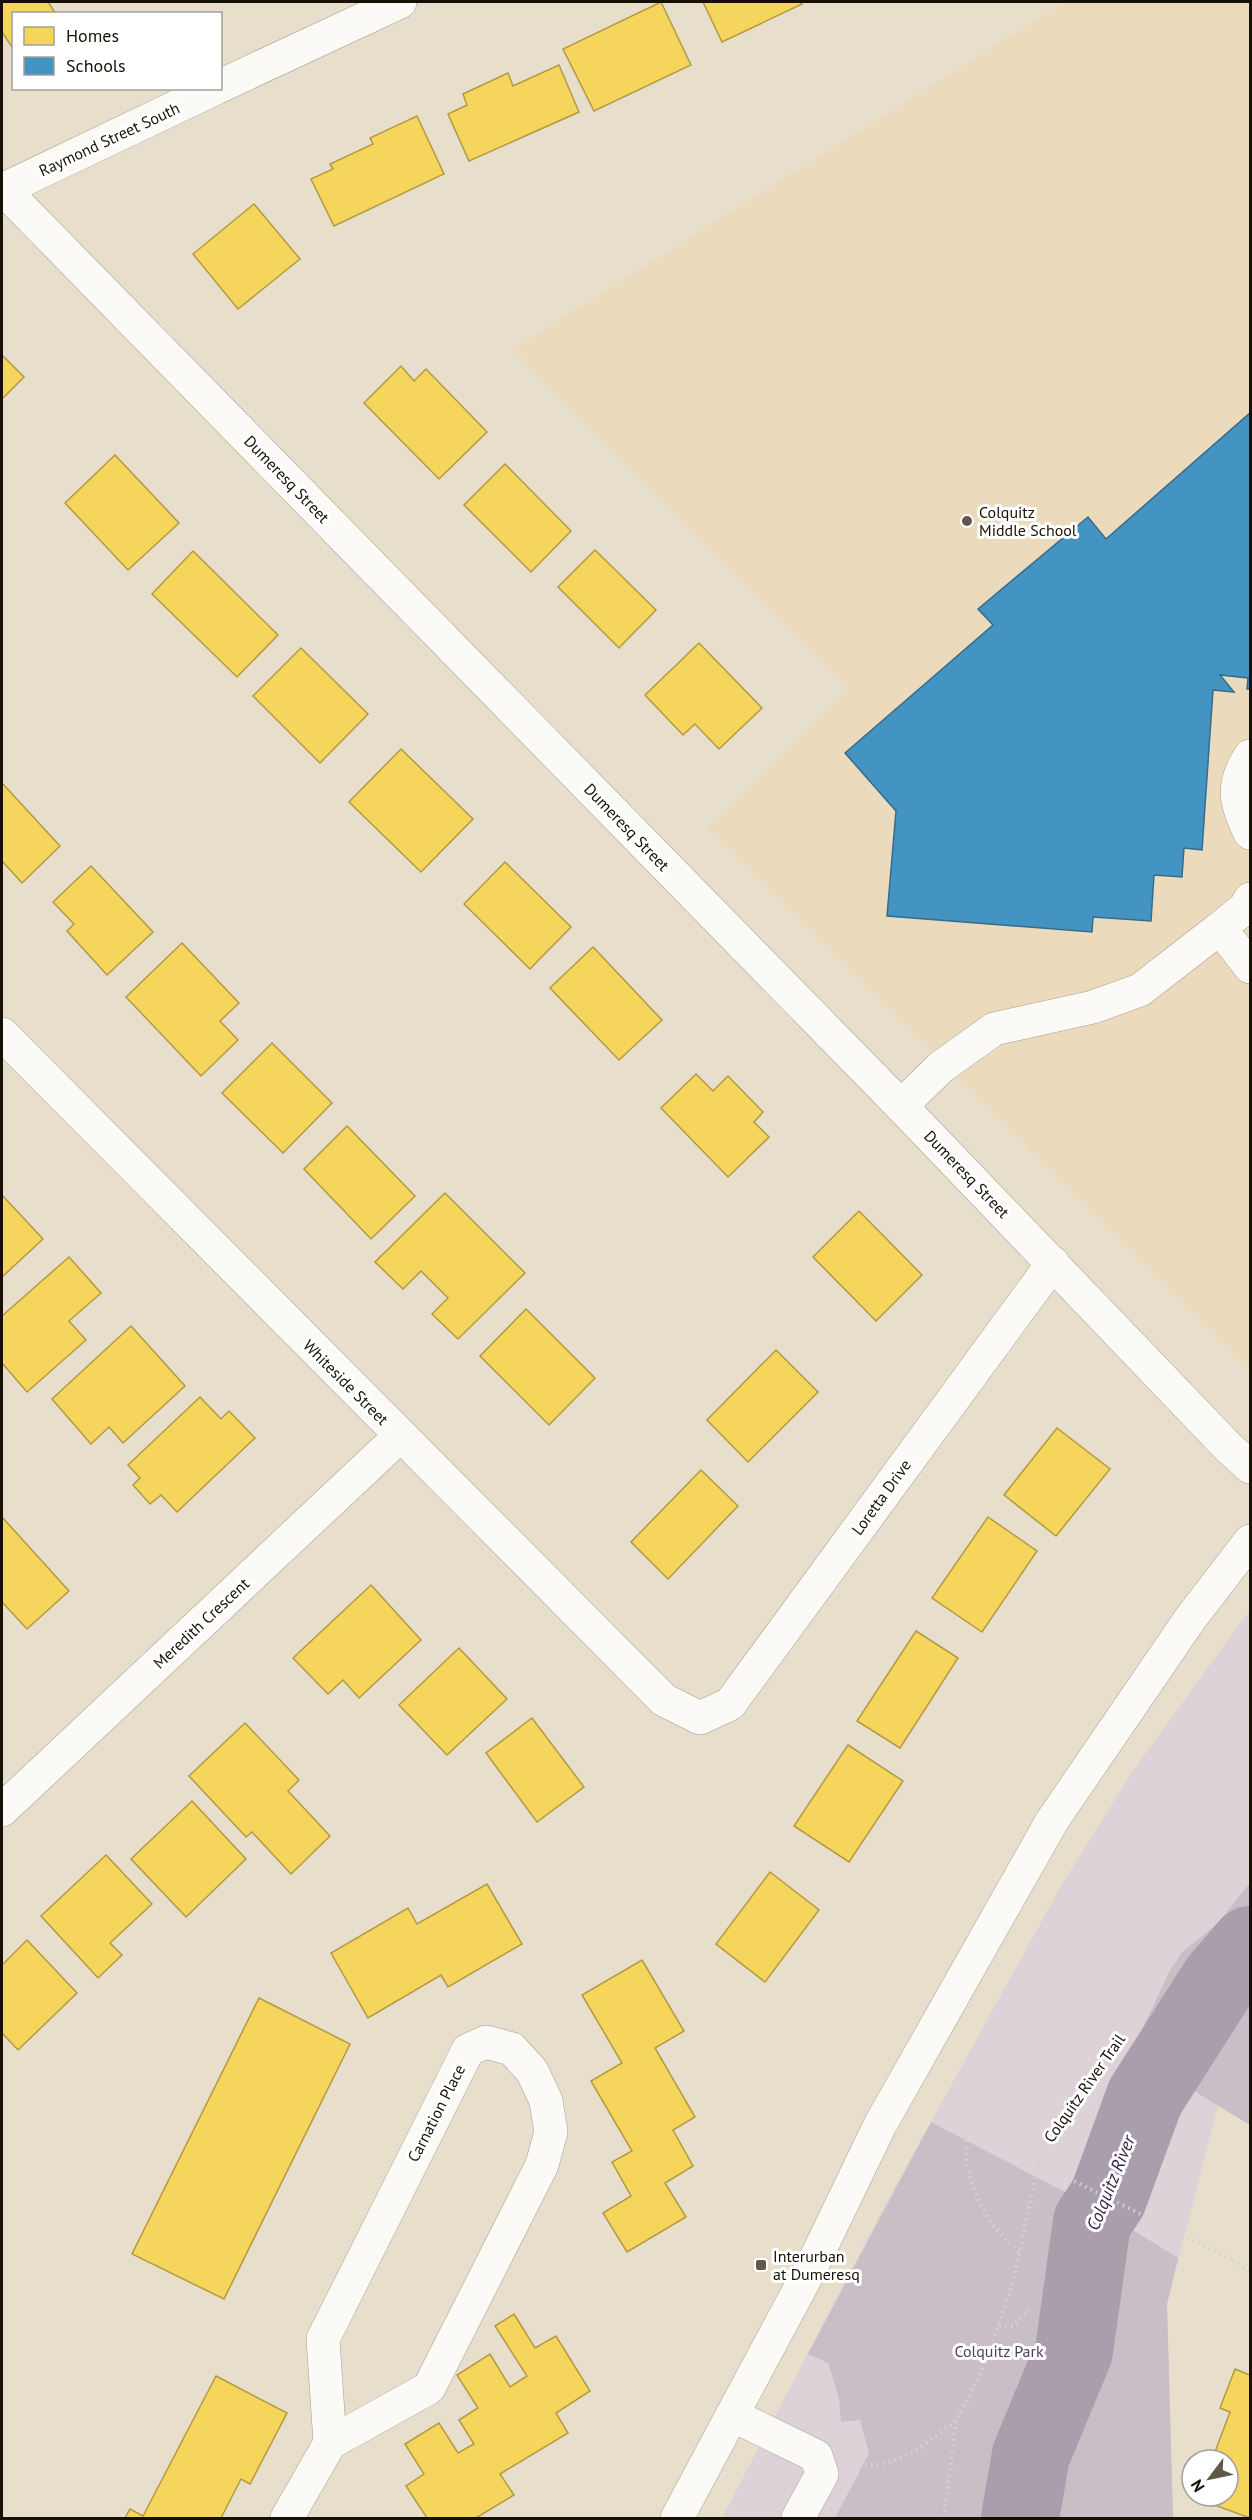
<svg xmlns="http://www.w3.org/2000/svg" width="1252" height="2520" font-family="'PT Sans',sans-serif">
  <style>
    .built { fill: #ebdbbc }
    .green { fill: #ddd2d8 }
    .forest { fill: #c9bec5 }
    .homes { fill: #f6d55c; stroke: #b39a42; stroke-width: 1.5 }
    .schools { fill: #4393c3; stroke: #366c8a; stroke-width: 1.5 }
    .lines { fill: none; stroke-linecap: round; stroke-linejoin: round }
    .river { stroke: #ab9eac; stroke-width: 78 }
    .minor-casing { stroke: #a7a091; stroke-width: 34 }
    .major-casing { stroke: #a7a091; stroke-width: 34 }
    .path { stroke: #d6d3cd; stroke-width: 4; stroke-dasharray: 1.5 4.5; stroke-linecap: butt }
    .minor { stroke: #fbfaf7; stroke-width: 33 }
    .major { stroke: #fbfaf7; stroke-width: 33 }
    .path-bridge { stroke: #d6d3cd; stroke-width: 4; stroke-dasharray: 1.5 4.5; stroke-linecap: butt }
    .poi-dot { fill: #60594a; stroke: #fff; stroke-width: 2 }
    .labels { text-anchor: middle; stroke-width: 6; stroke-linejoin: round; paint-order: stroke }
    .street-label { font-size: 16px; fill: #171105; stroke: #fff }
    .poi-label { font-size: 16px; fill: #171105; stroke: #fff; text-anchor: start }
    .park-label { font-size: 16px; fill: #503a65; stroke: #fff }
    .water-label { font-size: 18px; font-style: italic; fill: #352047; stroke: #fff }
  </style>
  <rect width="100%" height="100%" fill="#e7decb"/>
  <!-- built -->
  <polygon class="built" points="1065,2 1250,2 1250,1371 709,829 849,689 513,349"/>
  <!-- green -->
  <polygon class="green" points="1250,1610 1250,1883 1217,1924 1182,1952 1169,1972 1131,2053 1218,2105 1167,2304 1173,2518 722,2518 882,2211 1061,1886 1132,1772"/>
  <!-- forest -->
  <g class="forest">
    <polygon points="1250,1883 1250,2125 1131,2053 1169,1972 1182,1952 1217,1924"/>
    <polygon points="931,2122 1107,2214 1178,2258 1167,2304 1173,2518 835,2518 869,2453 860,2420 841,2422 839,2398 828,2363 808,2354"/>
  </g>
  <!-- homes -->
  <g class="homes">
    <polygon points="2,2 48,2 56,14 14,14 14,50 2,32"/>
    <polygon points="661,2 691,65 594,111 563,49"/>
    <polygon points="703,2 800,2 802,4 722,42"/>
    <polygon points="559,65 579,112 469,161 448,114 467,105 463,94 508,73 513,86"/>
    <polygon points="417,116 444,174 334,226 311,179 333,169 330,164 373,144 370,138"/>
    <polygon points="254,204 300,259 238,309 193,254"/>
    <polygon points="2,355 24,377 2,399"/>
    <polygon points="401,366 414,381 426,369 487,432 439,479 364,403"/>
    <polygon points="115,455 179,523 128,570 65,503"/>
    <polygon points="505,464 571,531 531,572 464,505"/>
    <polygon points="595,550 656,610 619,648 558,587"/>
    <polygon points="193,551 278,635 237,677 152,594"/>
    <polygon points="699,643 762,708 719,749 695,724 683,735 645,695"/>
    <polygon points="301,648 368,714 320,763 253,696"/>
    <polygon points="401,749 473,819 421,872 349,802"/>
    <polygon points="2,783 60,846 22,883 2,861"/>
    <polygon points="505,862 571,927 530,969 464,904"/>
    <polygon points="91,866 153,932 107,975 67,931 74,924 53,902"/>
    <polygon points="182,943 239,1003 220,1021 238,1040 201,1076 126,997"/>
    <polygon points="593,947 662,1020 619,1060 550,988"/>
    <polygon points="272,1043 332,1103 283,1153 222,1093"/>
    <polygon points="696,1074 713,1091 728,1076 763,1112 754,1122 769,1137 728,1177 661,1108"/>
    <polygon points="347,1126 415,1196 371,1239 304,1169"/>
    <polygon points="445,1193 525,1273 458,1339 432,1314 448,1298 421,1271 403,1289 375,1262"/>
    <polygon points="2,1195 43,1239 2,1277"/>
    <polygon points="859,1211 922,1275 876,1321 813,1257"/>
    <polygon points="69,1257 101,1293 69,1321 86,1340 27,1392 2,1363 2,1316"/>
    <polygon points="526,1309 595,1378 549,1425 480,1356"/>
    <polygon points="131,1326 185,1386 123,1443 109,1427 91,1444 52,1399"/>
    <polygon points="776,1350 818,1392 748,1462 707,1420"/>
    <polygon points="200,1397 221,1419 229,1411 255,1438 177,1512 161,1495 150,1504 133,1485 140,1478 128,1465"/>
    <polygon points="1057,1428 1110,1469 1056,1536 1004,1495"/>
    <polygon points="701,1470 738,1506 668,1579 631,1542"/>
    <polygon points="2,1517 69,1591 27,1629 2,1602"/>
    <polygon points="988,1517 1037,1551 982,1632 932,1598"/>
    <polygon points="371,1585 421,1640 359,1698 343,1680 328,1694 293,1658"/>
    <polygon points="916,1631 958,1658 900,1748 857,1721"/>
    <polygon points="459,1648 507,1699 447,1755 399,1705"/>
    <polygon points="532,1718 584,1787 537,1822 486,1753"/>
    <polygon points="245,1723 299,1780 288,1791 330,1836 291,1874 252,1832 246,1837 189,1776"/>
    <polygon points="848,1745 903,1781 849,1862 794,1826"/>
    <polygon points="192,1801 246,1859 186,1917 131,1859"/>
    <polygon points="106,1855 152,1904 110,1943 122,1955 98,1978 41,1916"/>
    <polygon points="770,1872 819,1910 765,1982 716,1944"/>
    <polygon points="487,1884 522,1944 448,1987 441,1975 368,2018 331,1953 408,1908 417,1924"/>
    <polygon points="27,1940 77,1993 18,2050 2,2033 2,1965"/>
    <polygon points="642,1960 684,2031 655,2048 695,2117 673,2130 693,2166 665,2183 686,2217 627,2252 603,2213 631,2196 612,2162 632,2151 591,2081 622,2063 582,1995"/>
    <polygon points="259,1998 350,2044 224,2299 132,2254"/>
    <polygon points="514,2314 535,2348 556,2336 590,2391 556,2413 568,2433 500,2474 514,2495 476,2518 427,2518 406,2486 424,2474 405,2444 439,2423 458,2453 474,2444 459,2420 478,2408 457,2375 490,2354 510,2387 527,2376 495,2326"/>
    <polygon points="1235,2369 1250,2375 1250,2518 1198,2499 1199,2496 1228,2496 1228,2460 1212,2460 1230,2412 1220,2408"/>
    <polygon points="216,2376 287,2413 250,2484 241,2479 221,2518 125,2518 130,2509 143,2516"/>
  </g>
  <!-- schools -->
  <polygon class="schools" points="1250,413 1250,689 1247,689 1248,678 1220,675 1234,692 1213,690 1202,850 1184,848 1182,877 1154,875 1151,921 1093,917 1092,932 887,916 896,811 845,753 993,625 978,609 1088,517 1106,539"/>
  <g class="lines">
    <!-- river -->
    <polyline class="river" points="1020,2518 1031,2455 1074,2351 1092,2222 1108,2198 1145,2097 1219,1981 1250,1945"/>
    <defs>
      <g id="minor">
        <polyline points="220,86 400,2"/>
        <polyline points="2,188 901,1106 1228,1447 1250,1467"/>
        <polyline points="2,190 216,88"/>
        <path d="M1250 756C1231 785 1235 803 1250 833"/>
        <polyline points="1220,928 1250,967"/>
        <polyline points="2,1034 664,1700 700,1718 730,1704 1053,1263"/>
        <polyline points="901,1106 941,1067 994,1029 1093,1007 1140,990 1220,928 1245,908 1250,899"/>
        <polyline points="2,1810 400,1436"/>
        <polyline points="732,2415 816,2456 822,2474 798,2518"/>
        <polyline points="287,2518 330,2443 429,2388 542,2165 551,2132 546,2101 532,2071 512,2049 486,2042 468,2050 323,2339 330,2443"/>
      </g>
      <polyline id="major" points="677,2518 813,2264 880,2125 1052,1821 1190,1619 1250,1541"/>
    </defs>
    <!-- minor casing -->
    <use href="#minor" class="minor-casing"/>
    <!-- major casing -->
    <use href="#major" class="major-casing"/>
    <!-- path -->
    <g class="path">
      <polyline points="967,2127 983,2136"/>
      <path d="M1019 2252C961 2206 945 2116 997 2059 1019 2034 1050 2024 1072 2000 1121 1950 1118 1906 1201 1896"/>
      <polyline points="1233,2260 1250,2272"/>
      <polyline points="999,2326 1013,2326 1030,2309"/>
      <path d="M859 2464C898 2470 927 2443 955 2421"/>
      <polyline points="944,2518 956,2420 982,2371 1013,2283 1042,2147 1059,2119 1143,2006 1165,1958 1201,1896 1250,1821"/>
    </g>
    <!-- minor -->
    <use href="#minor" class="minor"/>
    <!-- major -->
    <use href="#major" class="major"/>
    <!-- path-bridge -->
    <polyline class="path-bridge" points="983,2136 1233,2260"/>
  </g>
  <!-- markers -->
  <g class="poi-dot">
    <circle cx="967" cy="521" r="6"/>
    <rect x="755" y="2259" width="12" height="12" rx="3"/>
  </g>
  <g class="labels">
    <!-- street labels -->
    <g class="street-label">
      <text transform="translate(109 139) rotate(-25)" y="6">Raymond Street South</text>
      <text transform="translate(287 479) rotate(46)" y="6">Dumeresq Street</text>
      <text transform="translate(627 827) rotate(46)" y="6">Dumeresq Street</text>
      <text transform="translate(967 1174) rotate(46)" y="6">Dumeresq Street</text>
      <text transform="translate(346 1382) rotate(45)" y="6">Whiteside Street</text>
      <text transform="translate(881 1497) rotate(-54)" y="6">Loretta Drive</text>
      <text transform="translate(201 1623) rotate(-43)" y="6">Meredith Crescent</text>
      <text transform="translate(1084 2088) rotate(-55)" y="6">Colquitz River Trail</text>
      <text transform="translate(436 2113) rotate(-63)" y="6">Carnation Place</text>
    </g>
    <!-- poi labels -->
    <g class="poi-label">
      <text x="979" y="518">Colquitz<tspan x="979" dy="18">Middle School</tspan></text>
      <text x="773" y="2262">Interurban<tspan x="773" dy="18">at Dumeresq</tspan></text>
    </g>
    <!-- park labels -->
    <g class="park-label">
      <text x="999" y="2357">Colquitz Park</text>
    </g>
    <!-- water labels -->
    <g class="water-label">
      <text transform="translate(1111 2183) rotate(-68)" y="6">Colquitz River</text>
    </g>
  </g>
  <!-- border -->
  <rect width="1252" height="2520" fill="none" stroke="#171105" stroke-width="6"/>
  <!-- legend -->
  <rect x="12" y="12" width="210" height="78" fill="#ffffff" stroke="#a2a09b" stroke-width="1.5"/>
  <rect x="24" y="27" width="30" height="18" fill="#f6d55c" stroke="#a2a09b" stroke-width="1.5"/>
  <text x="66" y="42" font-size="18" fill="#171105">Homes</text>
  <rect x="24" y="57" width="30" height="18" fill="#4393c3" stroke="#a2a09b" stroke-width="1.5"/>
  <text x="66" y="72" font-size="18" fill="#171105">Schools</text>
  <!-- north arrow -->
  <g transform="translate(1210 2478) rotate(238)"><circle r="28" fill="#ffffff" stroke="#a2a09b" stroke-width="1.5"/>
  <path d="M0-4.5L10 22L0 15L-10 22Z" fill="#60594a"/>
  <text y="-9" font-size="16" font-weight="bold" text-anchor="middle" fill="#171105">N</text>
  </g>
</svg>
